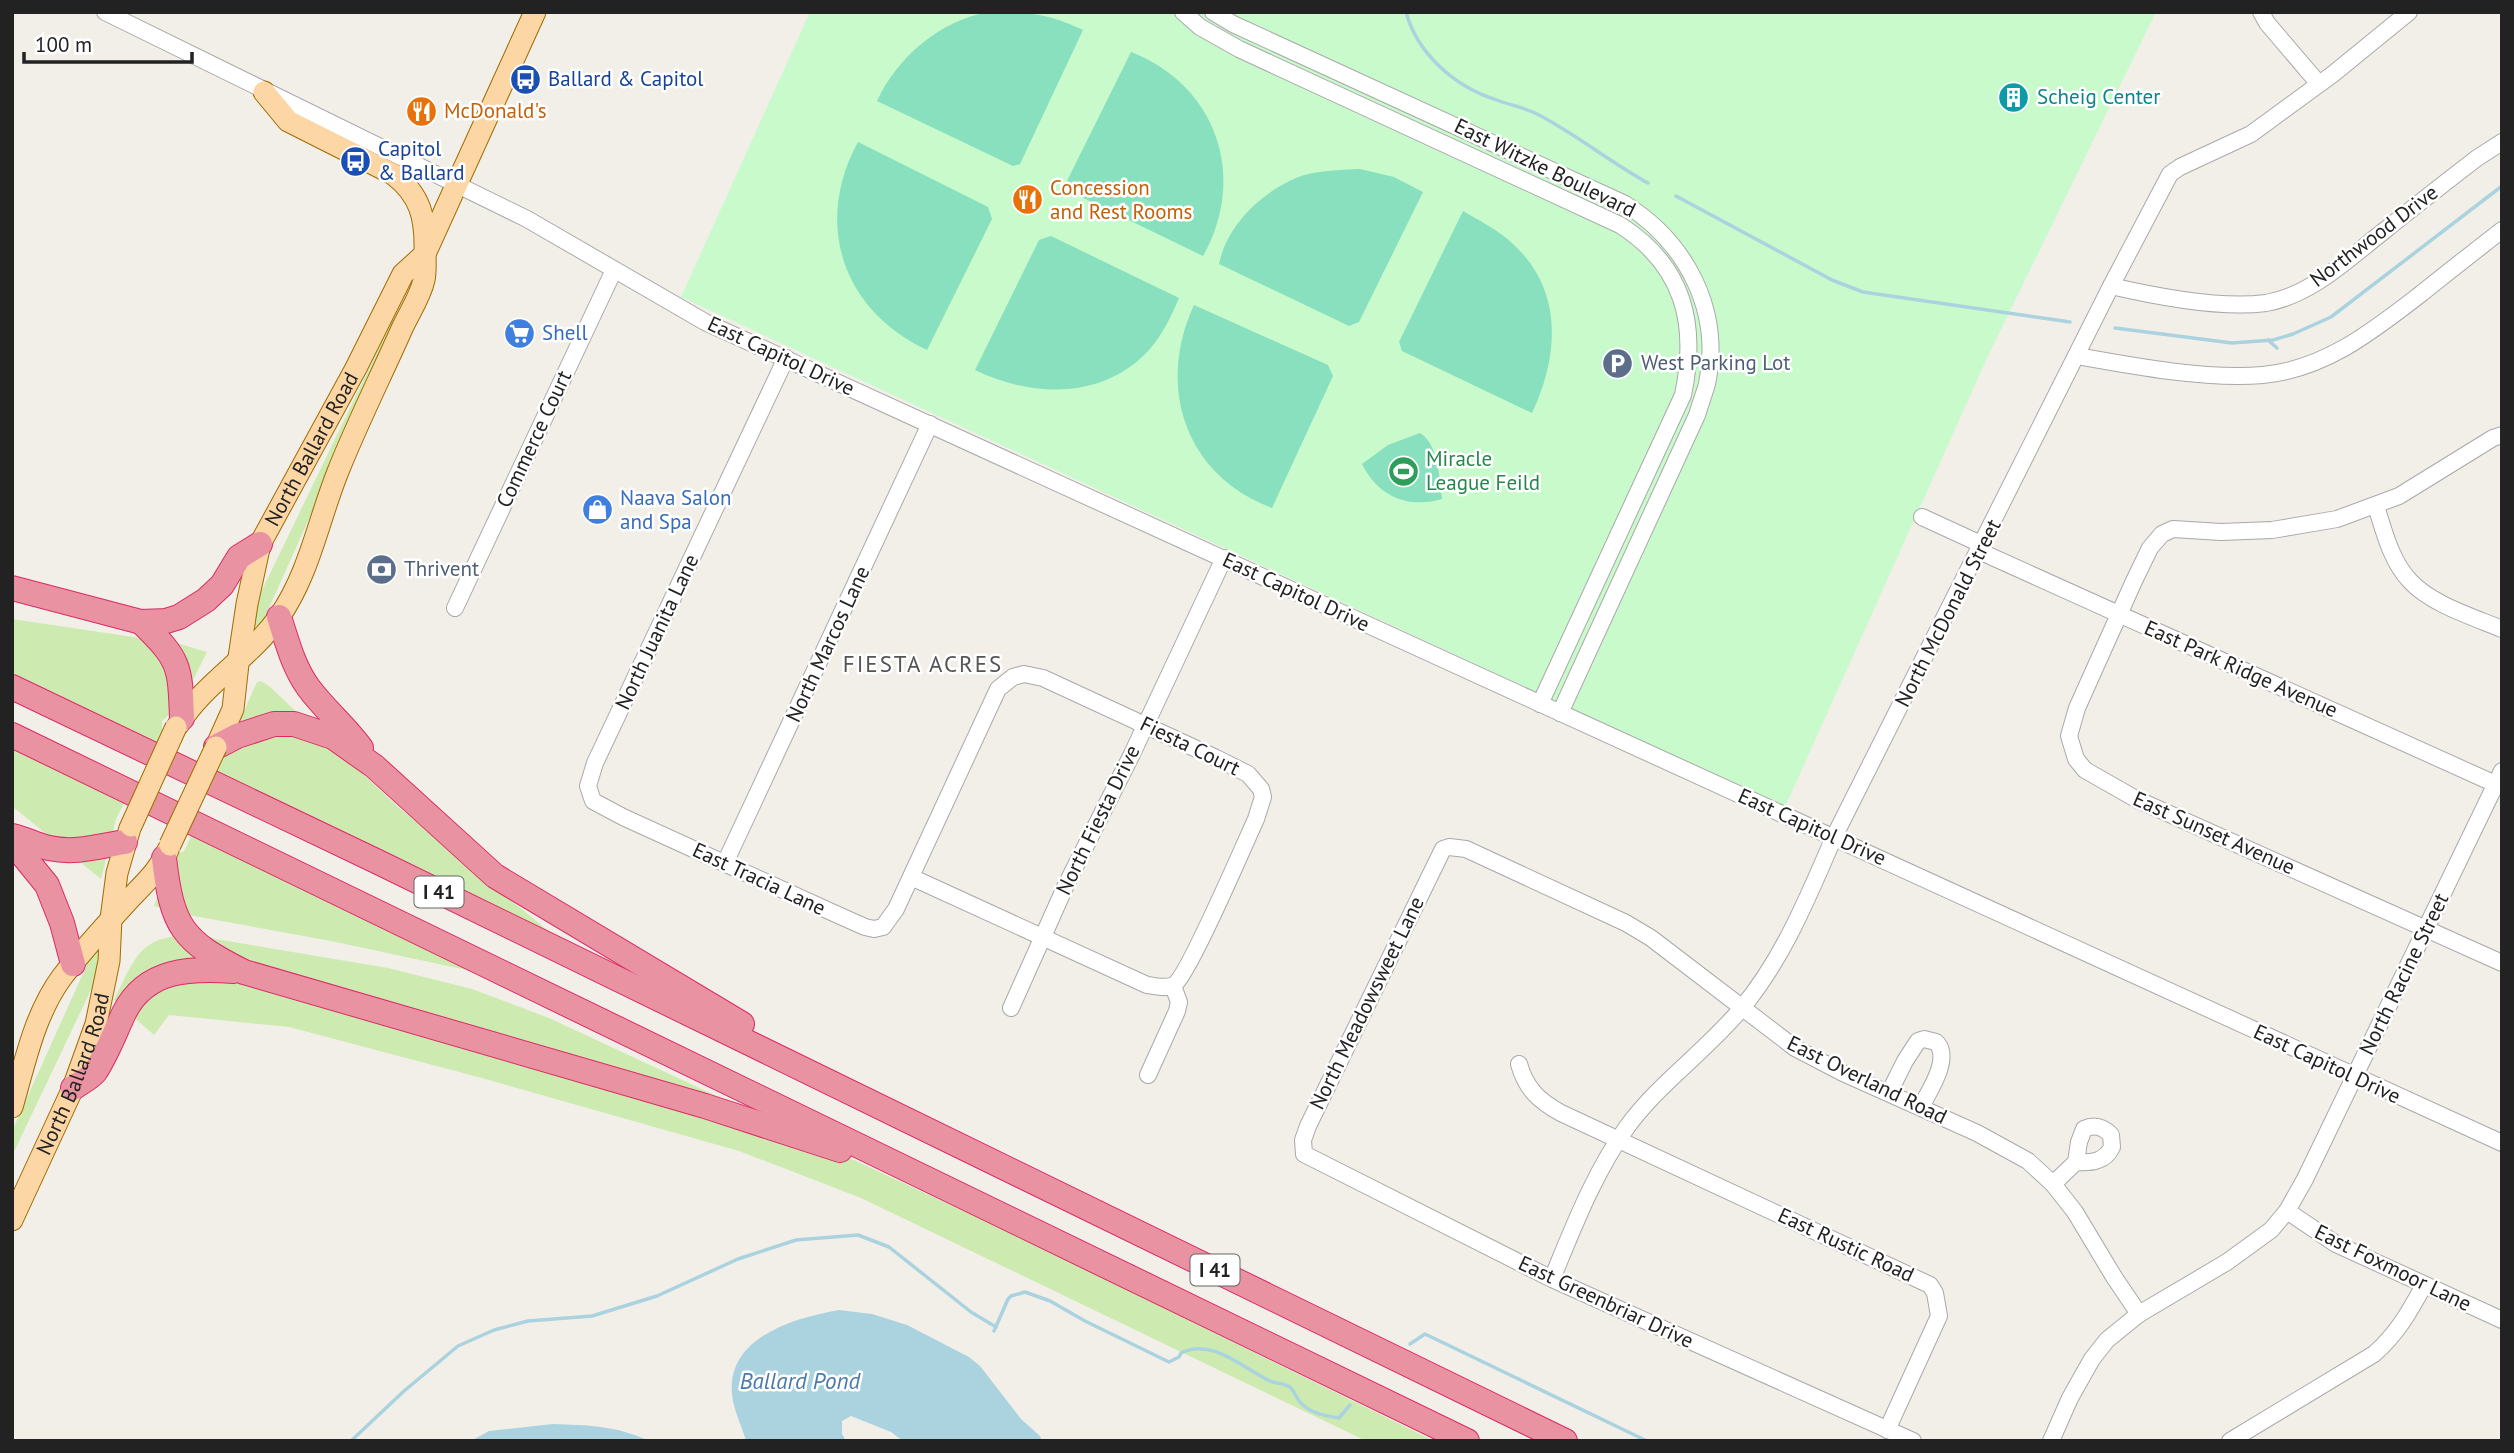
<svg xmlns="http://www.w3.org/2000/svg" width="2514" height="1453" font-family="'PT Sans',sans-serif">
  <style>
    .grass { fill: #cdebb0 }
    .park { fill: #c8facc }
    .pitch { fill: #88e0be }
    .water { fill: #aad3df }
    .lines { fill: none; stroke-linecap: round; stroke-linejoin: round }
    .stream { stroke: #aad3df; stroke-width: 3.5 }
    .minor-casing { stroke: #a9a9a9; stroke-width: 18 }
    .major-casing { stroke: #a06b00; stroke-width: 23 }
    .highway-casing { stroke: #dc2a67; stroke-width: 26 }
    .minor { stroke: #fff; stroke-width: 16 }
    .major { stroke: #fcd6a4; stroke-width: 21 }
    .highway { stroke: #e892a2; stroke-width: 24 }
    .major-bridge-casing { stroke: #a06b00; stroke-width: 23; stroke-linecap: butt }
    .major-bridge { stroke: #fcd6a4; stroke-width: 21 }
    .labels { text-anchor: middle; stroke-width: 5; stroke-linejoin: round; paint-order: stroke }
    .shield { fill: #fff; stroke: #646464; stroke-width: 2 }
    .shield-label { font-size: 19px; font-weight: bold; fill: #222 }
    .transit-label { font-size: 21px; fill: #164399; stroke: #fff; text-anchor: start }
    .culture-label { font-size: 21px; fill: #0d838f; stroke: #fff; text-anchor: start }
    .food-label { font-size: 21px; fill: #c56008; stroke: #fff; text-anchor: start }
    .street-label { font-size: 21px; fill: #222; stroke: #fff }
    .shop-label { font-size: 21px; fill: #366cbe; stroke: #fff; text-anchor: start }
    .service-label { font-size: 21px; fill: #4e5e75; stroke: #fff; text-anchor: start }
    .leisure-label { font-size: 21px; fill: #27864d; stroke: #fff; text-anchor: start }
    .neighbourhood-label { font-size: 23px; letter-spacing: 2px; fill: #555; stroke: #fff }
    .water-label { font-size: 23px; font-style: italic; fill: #4a7aab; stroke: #fff }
  </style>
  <rect width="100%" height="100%" fill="#f2efe9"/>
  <!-- grass -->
  <g class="grass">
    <polygon points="393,319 398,321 264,619 247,640 236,644"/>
    <polygon points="12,619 180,644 207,652 181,704 162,721 162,746 12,673"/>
    <polygon points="261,681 269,686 397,806 552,934 217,771 257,682"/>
    <polygon points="12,748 125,802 116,819 101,879 12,806"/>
    <polygon points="192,834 476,972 331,941 183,914 154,906 173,855 184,851"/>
    <polygon points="128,912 12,1156 12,1131 99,938"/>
    <path d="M201 934 215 939 388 968 472 989 549 1018 1015 1235 1434 1441H1366L861 1198 739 1151 478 1077 289 1027 169 1015 154 1035 114 1000C139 950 140 936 201 934Z"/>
  </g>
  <!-- park -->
  <polygon class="park" points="810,12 2156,12 1988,356 1785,807 681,297"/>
  <!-- pitch -->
  <g class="pitch">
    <path d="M989 12C1028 12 1047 13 1083 30L1020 164 1013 166 877 101C897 57 941 20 989 12Z"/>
    <path d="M1131 52C1216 85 1248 176 1203 256L1071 192 1067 181Z"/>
    <path d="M858 142 988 207 992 219 927 350C843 311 813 224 858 142Z"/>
    <path d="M1360 169 1394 177 1423 192 1359 322 1349 326 1219 264C1227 225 1261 193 1296 178 1316 170 1339 170 1360 169Z"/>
    <path d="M1463 211C1480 221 1498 230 1512 243 1564 290 1559 356 1532 413L1402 351 1399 342Z"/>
    <path d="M1051 236 1179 298C1170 319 1159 342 1142 357 1096 400 1028 396 975 370L1039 240Z"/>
    <path d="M1194 305 1328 365 1333 376 1272 508C1185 476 1156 387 1194 305Z"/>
    <path d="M1420 433C1438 443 1440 480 1442 499 1407 509 1378 496 1362 464L1388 445Z"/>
  </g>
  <!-- water -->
  <g class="water">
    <path d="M839 1310 872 1314 907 1325 969 1357 980 1366 1021 1419 1040 1436 1042 1441H903L891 1432 851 1416 842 1421V1434L846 1441H746C742 1426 733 1409 732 1394 727 1337 794 1318 839 1310Z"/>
    <path d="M553 1424C587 1425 618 1426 649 1441H471L489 1431Z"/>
  </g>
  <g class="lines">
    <!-- stream -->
    <g class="stream">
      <path d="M1406 12C1417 53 1454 86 1494 99 1509 105 1524 107 1539 115 1577 135 1610 162 1648 183"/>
      <polyline points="1676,196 1832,280 1863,292 2070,322"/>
      <polyline points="2115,328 2232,343 2273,340 2293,334 2331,317 2502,186"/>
      <polyline points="2268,340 2277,348"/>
      <path d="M994 1331 1008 1299 1011 1296 1025 1292 1050 1301 1085 1321 1169 1362 1179 1357 1181 1353C1212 1337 1244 1369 1270 1381 1277 1384 1285 1383 1291 1388 1295 1392 1296 1398 1300 1402 1309 1413 1326 1416 1339 1418L1350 1405"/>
      <polyline points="1410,1344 1425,1334 1647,1441"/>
      <polyline points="351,1441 404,1391 458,1346 494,1330 528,1321 592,1316 657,1296 738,1259 796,1240 858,1235 889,1247 971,1312 996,1327"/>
    </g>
    <defs>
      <g id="minor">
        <polyline points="105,12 527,219 705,322 2502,1143"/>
        <path d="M1183 12 1200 27 1239 49 1620 225C1684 266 1698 324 1683 395L1540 704"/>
        <path d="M1213 12 1233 24 1625 204C1687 243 1722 311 1707 384 1704 394 1700 405 1697 415L1560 713"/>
        <polyline points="2261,12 2267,23 2319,84"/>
        <path d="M2111 286C2154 296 2222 309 2266 303 2312 295 2349 258 2384 231 2415 206 2446 182 2477 158L2502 142"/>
        <path d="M2077 356C2132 366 2207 380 2263 375 2326 369 2374 330 2422 293 2448 272 2475 251 2502 230"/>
        <path d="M786 358 595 763 588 786 593 801 623 817 838 915 865 927 874 929 883 927 896 909 998 689 1013 677 1024 674 1043 678 1216 758 1248 774 1261 789 1263 797 1256 819C1245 843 1188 976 1174 985 1166 989 1156 986 1147 985L911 877"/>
        <polyline points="2502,435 2493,438 2399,496 2337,519 2272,530 2221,532 2173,529 2162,534 2150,548 2134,581 2077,708 2069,736 2076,759 2085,770 2136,799 2502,963"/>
        <path d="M2376 506C2384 531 2391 561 2410 581 2431 604 2473 617 2502 629"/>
        <polyline points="1922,517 1983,545"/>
        <polyline points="1979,551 2502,787"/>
        <polyline points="455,608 614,270"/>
        <polyline points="725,863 930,424"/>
        <polyline points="1011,1008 1066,885 1132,754 1224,558"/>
        <path d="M1519 1064C1526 1089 1539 1101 1561 1113L1930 1285 1935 1293 1939 1316 1887 1430"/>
        <polyline points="1148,1075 1177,1011 1179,1002 1173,986"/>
        <path d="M1889 1093 1905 1061 1918 1041 1924 1039 1936 1042C1952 1058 1929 1091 1921 1107"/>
        <path d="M2053 1184 2076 1162 2079 1142 2084 1129C2095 1124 2103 1127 2111 1135L2112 1147C2105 1162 2091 1163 2076 1162"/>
        <polyline points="2287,1211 2336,1244 2502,1320"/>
        <path d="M1552 1279C1573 1228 1594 1173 1627 1127 1659 1083 1706 1051 1741 1009 1783 959 1808 897 1834 837L2111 286 2170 174 2180 167 2251 134 2333 74 2409 12"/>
        <polyline points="1913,1441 1552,1279 1304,1154 1303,1140 1308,1126 1443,849 1449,847 1466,849 1626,923 1651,938 1795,1048 1843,1073 1977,1133 2028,1161 2053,1184 2075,1212 2114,1277 2139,1314"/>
        <polyline points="2051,1441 2070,1398 2092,1359 2107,1340 2139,1314 2227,1262 2271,1230 2287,1211 2305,1179 2502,771"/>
        <path d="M2230 1441 2374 1354C2397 1334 2410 1311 2424 1285"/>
      </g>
      <g id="major">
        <path d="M178 725C205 682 250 658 279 617 309 574 318 522 337 474 356 426 379 380 400 333 407 316 420 298 424 280 426 272 425 261 425 253 426 219 421 195 393 174L288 121 264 92"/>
        <path id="s1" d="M216 747 233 709 238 664 247 604 260 544 356 368 403 274 425 254 535 12"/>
        <path d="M12 1107C25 1063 34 1015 62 977 81 952 103 928 125 904 141 886 158 873 168 850"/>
        <path id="s2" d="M12 1220 73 1088 96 1024 109 961 111 919 117 873 130 828"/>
      </g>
      <g id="highway">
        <polyline points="12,588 141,622 166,621 179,617 206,600 222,585 239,557 260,544"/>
        <path d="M279 617C287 641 293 666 308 687 324 709 345 726 361 748"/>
        <path d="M141 622C180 660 180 665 182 718"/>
        <polyline points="12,687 376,861 1565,1441"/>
        <polyline points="12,735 1467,1441"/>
        <polyline points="216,747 237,736 274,724 294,724 333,737 374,766 495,876 742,1024"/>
        <path d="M12 836C25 839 36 845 49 848 76 854 99 846 125 842"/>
        <polyline points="12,842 47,885 62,923 73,964"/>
        <path d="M164 858C172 927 182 941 244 972L705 1106 840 1150"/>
        <path d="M73 1088C80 1083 90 1078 95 1072 107 1054 115 1032 124 1013 146 968 192 968 234 971"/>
      </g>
    </defs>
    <!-- minor casing -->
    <use href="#minor" class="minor-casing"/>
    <!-- major casing -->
    <use href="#major" class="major-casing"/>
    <!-- highway casing -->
    <use href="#highway" class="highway-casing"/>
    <!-- minor -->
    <use href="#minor" class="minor"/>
    <!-- major -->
    <use href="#major" class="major"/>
    <!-- highway -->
    <use href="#highway" class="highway"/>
    <defs>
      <g id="major-bridge">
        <polyline points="131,826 176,727"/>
        <polyline points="170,845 216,747"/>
      </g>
    </defs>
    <!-- major-bridge casing -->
    <use href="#major-bridge" class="major-bridge-casing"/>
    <!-- major-bridge -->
    <use href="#major-bridge" class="major-bridge"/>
  </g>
  <!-- icons -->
  <defs>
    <symbol id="bus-disc" viewBox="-11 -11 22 22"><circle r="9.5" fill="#1a4fb4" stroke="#fff"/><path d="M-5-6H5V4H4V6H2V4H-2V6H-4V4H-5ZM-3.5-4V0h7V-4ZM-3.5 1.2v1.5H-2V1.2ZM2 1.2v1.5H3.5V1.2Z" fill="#fff"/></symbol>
    <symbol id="building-disc" viewBox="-11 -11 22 22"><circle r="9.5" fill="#0f9aa8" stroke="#fff"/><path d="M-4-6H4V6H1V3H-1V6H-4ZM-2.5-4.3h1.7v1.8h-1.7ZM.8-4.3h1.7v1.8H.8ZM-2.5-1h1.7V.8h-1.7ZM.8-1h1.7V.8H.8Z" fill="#fff"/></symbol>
    <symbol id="restaurant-disc" viewBox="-11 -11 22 22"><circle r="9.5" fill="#e8710a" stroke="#fff"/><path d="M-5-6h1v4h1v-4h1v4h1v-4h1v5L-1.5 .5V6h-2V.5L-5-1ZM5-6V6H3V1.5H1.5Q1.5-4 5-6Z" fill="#fff"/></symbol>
    <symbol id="supermarket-disc" viewBox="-11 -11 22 22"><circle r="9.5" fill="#3f7fe0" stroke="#fff"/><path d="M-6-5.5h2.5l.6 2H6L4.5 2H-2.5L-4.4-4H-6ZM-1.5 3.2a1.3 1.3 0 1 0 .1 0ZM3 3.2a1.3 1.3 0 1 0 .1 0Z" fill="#fff"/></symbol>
    <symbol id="parking-disc" viewBox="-11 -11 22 22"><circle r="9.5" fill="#5c6f8a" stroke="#fff"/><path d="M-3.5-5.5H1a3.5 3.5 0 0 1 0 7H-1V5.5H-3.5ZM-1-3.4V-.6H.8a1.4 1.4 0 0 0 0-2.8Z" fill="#fff"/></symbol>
    <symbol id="stadium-disc" viewBox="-11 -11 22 22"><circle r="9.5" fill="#2e9e5b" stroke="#fff"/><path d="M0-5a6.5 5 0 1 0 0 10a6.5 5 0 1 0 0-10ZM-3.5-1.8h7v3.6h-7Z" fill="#fff"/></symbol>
    <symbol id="shop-disc" viewBox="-11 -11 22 22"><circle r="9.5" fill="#3f7fe0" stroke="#fff"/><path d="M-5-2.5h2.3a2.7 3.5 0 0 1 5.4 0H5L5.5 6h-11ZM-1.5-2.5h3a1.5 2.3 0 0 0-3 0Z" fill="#fff"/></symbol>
    <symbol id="bank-disc" viewBox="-11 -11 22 22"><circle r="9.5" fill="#5c6f8a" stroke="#fff"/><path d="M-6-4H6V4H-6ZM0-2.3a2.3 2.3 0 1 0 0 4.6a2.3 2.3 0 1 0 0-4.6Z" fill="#fff"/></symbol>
  </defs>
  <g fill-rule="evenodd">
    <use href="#bus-disc" x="508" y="62" width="35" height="35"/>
    <use href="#building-disc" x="1996" y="80" width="35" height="35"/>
    <use href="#restaurant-disc" x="404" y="94" width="35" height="35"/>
    <use href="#bus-disc" x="338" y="144" width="35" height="35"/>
    <use href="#restaurant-disc" x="1010" y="182" width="35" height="35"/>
    <use href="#supermarket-disc" x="502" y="316" width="35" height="35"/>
    <use href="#parking-disc" x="1600" y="346" width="35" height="35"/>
    <use href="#stadium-disc" x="1386" y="454" width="35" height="35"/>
    <use href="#shop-disc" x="580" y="492" width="35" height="35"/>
    <use href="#bank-disc" x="364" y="552" width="35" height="35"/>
  </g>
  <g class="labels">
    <!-- shield labels -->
    <g class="shield">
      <rect x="414.5" y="876.5" width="49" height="31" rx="5"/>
      <rect x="1190.5" y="1254.5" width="49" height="31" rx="5"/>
    </g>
    <g class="shield-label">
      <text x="439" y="899">I 41</text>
      <text x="1215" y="1277">I 41</text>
    </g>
    <!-- transit labels -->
    <g class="transit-label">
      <text x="548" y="86">Ballard &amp; Capitol</text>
      <text x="378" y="156">Capitol<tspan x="378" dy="24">&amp; Ballard</tspan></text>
    </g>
    <!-- culture labels -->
    <g class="culture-label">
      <text x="2037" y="104">Scheig Center</text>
    </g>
    <!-- food labels -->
    <g class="food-label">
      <text x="444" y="118">McDonald's</text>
      <text x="1050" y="195">Concession<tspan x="1050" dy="24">and Rest Rooms</tspan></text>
    </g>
    <!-- street labels -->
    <g class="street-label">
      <text transform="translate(1545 168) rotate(26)" y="7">East Witzke Boulevard</text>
      <text transform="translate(2374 236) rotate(-37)" y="7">Northwood Drive</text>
      <text transform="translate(781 356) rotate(25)" y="7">East Capitol Drive</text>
      <text transform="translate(534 439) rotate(-65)" y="7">Commerce Court</text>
      <text dy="7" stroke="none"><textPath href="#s1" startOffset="317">North Ballard Road</textPath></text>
      <text transform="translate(1296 592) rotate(25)" y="7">East Capitol Drive</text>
      <text transform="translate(1948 613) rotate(-63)" y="7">North McDonald Street</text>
      <text transform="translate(657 632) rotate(-65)" y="7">North Juanita Lane</text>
      <text transform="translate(828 644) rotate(-65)" y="7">North Marcos Lane</text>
      <text transform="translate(2241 669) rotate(24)" y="7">East Park Ridge Avenue</text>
      <text transform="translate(1190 746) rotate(26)" y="7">Fiesta Court</text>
      <text transform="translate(1098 820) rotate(-64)" y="7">North Fiesta Drive</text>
      <text transform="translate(1812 827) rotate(24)" y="7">East Capitol Drive</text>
      <text transform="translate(2214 833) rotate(24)" y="7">East Sunset Avenue</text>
      <text transform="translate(759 879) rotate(25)" y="7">East Tracia Lane</text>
      <text transform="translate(2404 974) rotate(-64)" y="7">North Racine Street</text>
      <text transform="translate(1367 1003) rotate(-64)" y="7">North Meadowsweet Lane</text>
      <text transform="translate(2327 1064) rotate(25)" y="7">East Capitol Drive</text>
      <text dy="7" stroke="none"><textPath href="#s2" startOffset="159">North Ballard Road</textPath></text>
      <text transform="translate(1867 1080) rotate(26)" y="7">East Overland Road</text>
      <text transform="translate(1846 1245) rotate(25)" y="7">East Rustic Road</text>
      <text transform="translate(2393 1268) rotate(26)" y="7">East Foxmoor Lane</text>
      <text transform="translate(1606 1302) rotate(25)" y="7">East Greenbriar Drive</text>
    </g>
    <!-- shop labels -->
    <g class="shop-label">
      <text x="542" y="340">Shell</text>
      <text x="620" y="505">Naava Salon<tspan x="620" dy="24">and Spa</tspan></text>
    </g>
    <!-- service labels -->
    <g class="service-label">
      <text x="1641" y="370">West Parking Lot</text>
      <text x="404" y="576">Thrivent</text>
    </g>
    <!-- leisure labels -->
    <g class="leisure-label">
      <text x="1426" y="466">Miracle<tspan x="1426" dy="24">League Feild</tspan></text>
    </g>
    <!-- neighbourhood labels -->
    <g class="neighbourhood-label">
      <text x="923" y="672">FIESTA ACRES</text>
    </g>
    <!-- water labels -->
    <g class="water-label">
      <text x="800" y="1389">Ballard Pond</text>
    </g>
  </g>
  <!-- border -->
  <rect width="2514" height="1453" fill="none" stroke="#222222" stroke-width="28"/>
  <!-- scale -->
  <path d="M24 52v10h168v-10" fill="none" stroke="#222222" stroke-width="3.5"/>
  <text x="35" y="52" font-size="21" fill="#222222" stroke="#ffffff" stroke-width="5" paint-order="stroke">100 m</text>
</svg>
